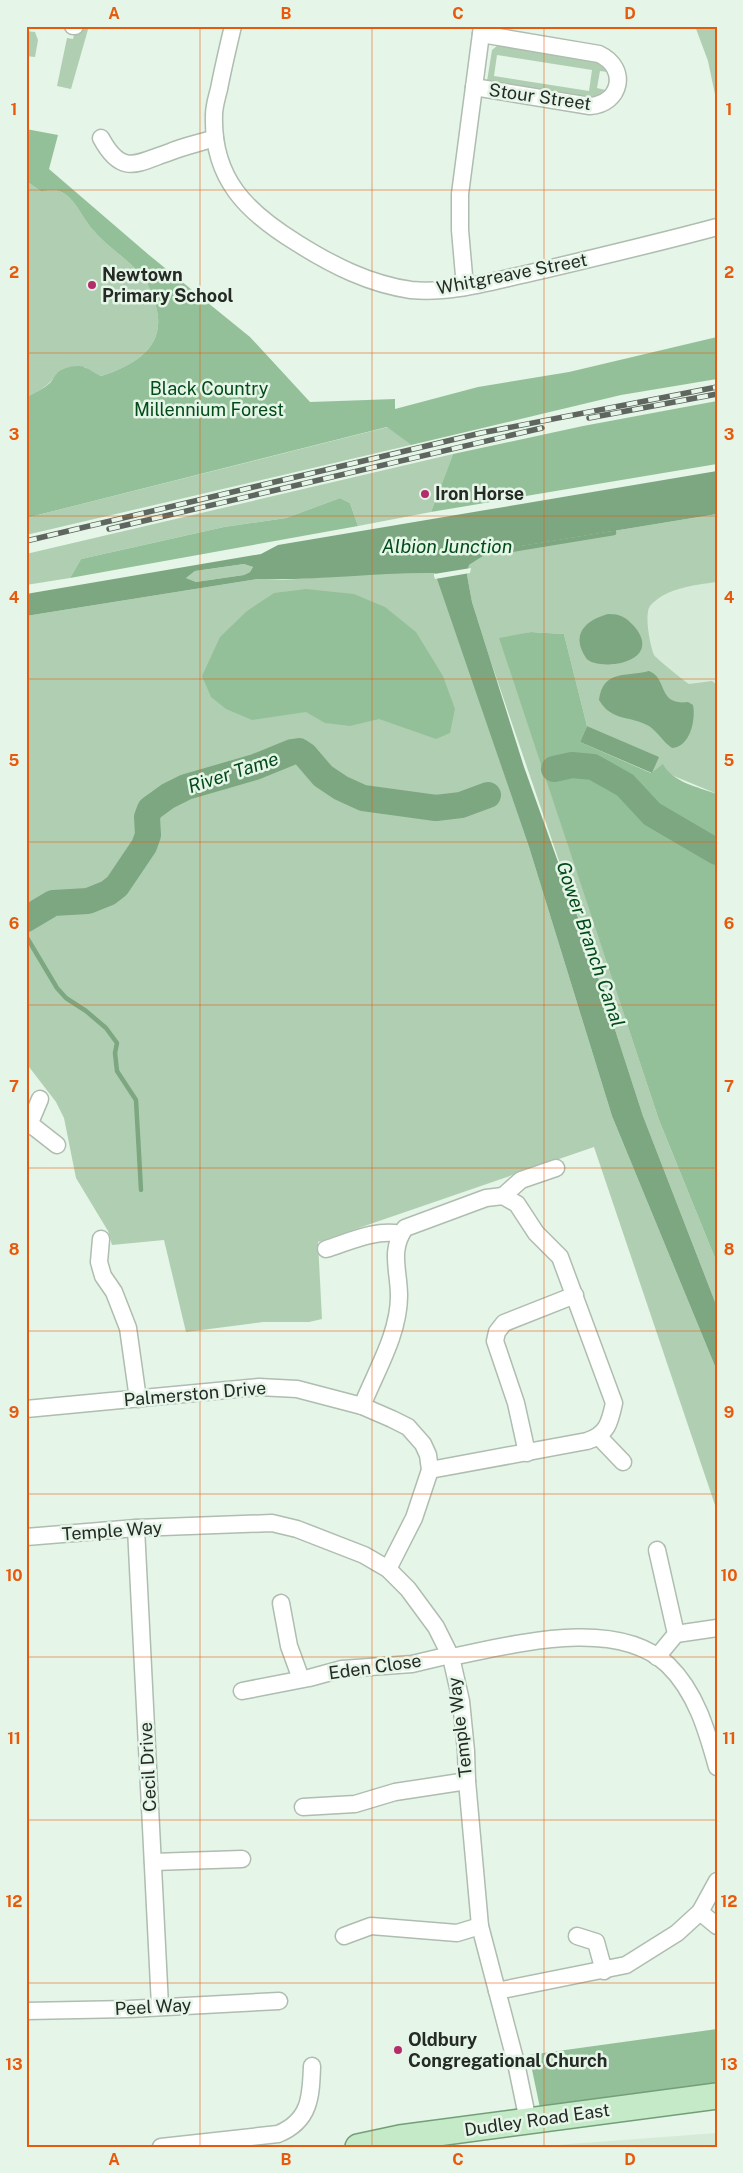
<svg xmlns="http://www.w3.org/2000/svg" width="743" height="2173" font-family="'Public Sans',sans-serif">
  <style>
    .built { fill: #d5ebd7 }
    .green { fill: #b0cfb2; fill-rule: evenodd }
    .forest { fill: #94c099 }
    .water { fill: #7ca781; fill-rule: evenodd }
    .pier { fill: #e5f5e7 }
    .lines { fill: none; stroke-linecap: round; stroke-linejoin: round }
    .stream { stroke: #7ca781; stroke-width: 4.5 }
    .river { stroke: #7ca781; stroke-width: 26 }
    .street-casing { stroke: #aebdaf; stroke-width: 19 }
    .primary-casing { stroke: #739e78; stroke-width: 28 }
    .street { stroke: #fff; stroke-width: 16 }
    .primary { stroke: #c4eac8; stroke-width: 25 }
    .rail-casing { stroke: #5e665f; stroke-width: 5.5 }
    .rail { stroke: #e5f5e7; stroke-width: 4; stroke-dasharray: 11; stroke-linecap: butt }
    .grid { fill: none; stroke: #e8590c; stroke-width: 1; stroke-opacity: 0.55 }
    .poi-dot { fill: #b52c6b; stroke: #e5f5e7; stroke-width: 2 }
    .labels { text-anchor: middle; stroke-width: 5; stroke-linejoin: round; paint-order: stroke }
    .street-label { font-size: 18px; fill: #252a25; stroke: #e5f5e7 }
    .poi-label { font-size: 18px; font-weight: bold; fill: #252a25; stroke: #e5f5e7; text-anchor: start }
    .park-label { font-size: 18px; fill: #044b1a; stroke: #e5f5e7 }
    .water-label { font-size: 19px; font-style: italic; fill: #024a19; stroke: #e5f5e7 }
    .neatline { fill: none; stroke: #e8590c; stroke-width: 2 }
    .grid-label { font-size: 16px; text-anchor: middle; font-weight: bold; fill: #e8590c }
  </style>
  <rect width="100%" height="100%" fill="#e5f5e7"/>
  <!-- built -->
  <g class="built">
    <polygon points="717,581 717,793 580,742 638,593"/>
    <polygon points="717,2133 717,2147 530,2147"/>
  </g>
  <!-- green -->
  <g class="green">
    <polygon points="76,26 89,26 71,89 57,86 67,38 73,39"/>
    <polygon points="695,26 713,26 717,29 717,104 708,61"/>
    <polygon points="26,31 35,32 38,40 35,57 26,56"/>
    <path d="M498 45 596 61 608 72 600 71 597 88 610 91 600 100 490 85 487 81 492 50ZM497 55 592 70 589 91 494 76Z"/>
    <path d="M26 181 42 192C69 182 78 212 92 229 107 247 128 259 142 276 148 283 151 292 154 300 170 344 138 364 101 376L92 373 85 367 57 373C50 385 40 391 26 397Z"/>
    <polygon points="388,427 411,445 26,535 26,518"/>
    <polygon points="453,454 431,512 358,526 350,503 340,498 286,518 224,527 81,559 70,578 26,585 26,554"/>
    <path d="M717 514V582C694 585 666 588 650 606 644 614 650 646 654 655 656 658 684 681 689 684L712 681 717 685V794L667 773H652L658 757 587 726 564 634 531 632 500 639 659 1120 717 1263V1307L643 1116 586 940 490 659 472 602 467 575 469 565 491 551Z"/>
    <polygon points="244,564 253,567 250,572 244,575 196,582 186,578 195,571"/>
    <polygon points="397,572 435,573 438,579 529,847 612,1116 717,1371 717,1511 594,1147 318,1242 322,1319 309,1322 263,1322 186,1332 164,1240 112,1245 108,1231 76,1178 64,1118 56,1102 26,1063 26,616 257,579 282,580"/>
  </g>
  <!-- forest -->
  <g class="forest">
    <path d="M26 129 58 135 49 169 149 255 250 337 310 402 395 399V409L478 387 569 372 717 337V379L621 395 411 445 387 427 26 518V397C35 393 43 389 50 383 53 380 54 376 57 373 62 368 77 364 84 367 90 369 95 374 101 376 138 364 170 344 154 300 151 292 148 283 142 276 128 259 107 247 92 229 78 212 69 182 42 192L26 181Z"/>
    <polygon points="717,401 717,464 431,512 453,454 583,426"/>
    <polygon points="340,498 350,503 358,526 70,578 81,559 224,527 286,518"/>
    <polygon points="306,589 354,594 385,607 416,632 443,676 455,709 450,733 436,739 379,719 350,726 325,723 306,712 252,720 226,709 211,697 202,676 220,637 247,611 274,593"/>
    <path d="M531 632 564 634 587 726 580 742 651 773 663 764C672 782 698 787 717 794V1263L659 1120 499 638Z"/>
    <polygon points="717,2029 717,2088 540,2108 529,2055"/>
  </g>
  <!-- water -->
  <g class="water">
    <path d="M717 471V514L491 551 469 565 467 575 472 602 524 767 586 940 643 1116 717 1307V1371L612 1116 529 847 435 573C376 572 317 581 257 579L26 616V594L261 554 278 545ZM244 564 253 567 250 572 244 575 196 582 186 578 195 571Z"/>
    <path d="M608 614C621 614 625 617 634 626 666 664 596 672 586 658 570 634 586 620 608 614Z"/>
    <path d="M649 671C668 678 657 706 688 702L693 705C696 720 690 747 672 748 663 742 658 732 649 726 630 715 612 722 599 700 603 669 627 677 649 671Z"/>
    <polygon points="587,726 659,757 652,773 580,742"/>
  </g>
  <!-- pier -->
  <polygon class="pier" points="471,568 470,573 435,579 434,576 434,574"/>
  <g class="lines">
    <!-- stream -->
    <g class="stream">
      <polyline points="504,551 614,533 613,526"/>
      <polyline points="569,756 572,765"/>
      <polyline points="26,936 57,988 66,998 86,1011 106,1028 117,1043 115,1053 117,1071 136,1100 141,1190"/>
    </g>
    <!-- river -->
    <g class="river">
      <polyline points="554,769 572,765 593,767 625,785 652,814 717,852"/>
      <polyline points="26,919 53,903 88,901 108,893 117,886 144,846 148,835 147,817 150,809 168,796 186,787 255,767 292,752 299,751 305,755 323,776 341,788 363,798 436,808 461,805 488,795"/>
    </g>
    <defs>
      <g id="street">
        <polyline points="73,26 75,26"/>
        <path d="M233 26C228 47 223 68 219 89 217 97 214 106 214 115 212 178 246 212 297 243 332 265 369 284 411 290 449 294 489 282 526 274 590 259 654 244 717 227"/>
        <path d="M474 87 590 106C621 104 629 68 599 54L481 34"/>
        <path d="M101 138C122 177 137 163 170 152 184 146 200 143 215 138"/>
        <polyline points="465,287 460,230 460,194 482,26"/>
        <polyline points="26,1125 34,1127 57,1145"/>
        <polyline points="29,1125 40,1099"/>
        <polyline points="503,1196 521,1180 556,1168"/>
        <polyline points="101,1239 99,1262 103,1276 114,1292 128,1328 138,1399"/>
        <path d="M326 1249C351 1241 375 1229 401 1234"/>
        <path d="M362 1406C376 1371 399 1334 399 1296 399 1270 389 1251 405 1228L486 1198 503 1196 517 1204 536 1233 560 1257 614 1403C610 1422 607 1435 587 1441L430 1470"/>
        <polyline points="26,1409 259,1387 297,1389 362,1406 392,1419 408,1427 423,1444 428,1455 430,1470 414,1518 388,1569"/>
        <polyline points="599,1437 623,1462"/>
        <polyline points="527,1453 516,1403 495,1341 497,1332 504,1323 575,1295"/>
        <polyline points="136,1528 160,2006"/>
        <polyline points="26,1537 136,1528 272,1523 297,1529 364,1555 388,1569 408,1589 436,1627 451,1657 461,1701 466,1751 467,1781 480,1926 516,2063 528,2121"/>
        <polyline points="281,1603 289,1646 301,1679"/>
        <polyline points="676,1634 717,1628"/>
        <path d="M451 1657C513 1645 616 1616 668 1665 696 1692 707 1731 717 1767"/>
        <polyline points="657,1657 676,1634 657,1550"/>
        <polyline points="242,1691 309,1678 342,1669 412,1664 450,1655"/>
        <polyline points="303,1807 355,1804 395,1792 467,1781"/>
        <polyline points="153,1862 242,1859"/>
        <polyline points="700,1912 717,1926"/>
        <polyline points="344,1936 371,1926 457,1933 480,1926"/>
        <polyline points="577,1936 596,1942 604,1971"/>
        <polyline points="497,1991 626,1965 677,1933 700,1912 717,1881"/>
        <polyline points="26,2011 129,2009 279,2001"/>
        <path d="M161 2147 278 2134C310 2121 311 2097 312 2066"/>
      </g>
      <polyline id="primary" points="358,2147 400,2138 717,2096"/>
    </defs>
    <!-- street casing -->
    <use href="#street" class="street-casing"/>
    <!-- primary casing -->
    <use href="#primary" class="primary-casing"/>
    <!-- street -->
    <use href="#street" class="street"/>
    <!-- primary -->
    <use href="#primary" class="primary"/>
    <defs>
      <g id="rail">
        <polyline points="589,418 717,394"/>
        <polyline points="109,529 542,428"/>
        <polyline points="26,541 481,433 717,387"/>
      </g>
    </defs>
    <!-- rail casing -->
    <use href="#rail" class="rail-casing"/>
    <!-- rail -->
    <use href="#rail" class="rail"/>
  </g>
  <!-- grid -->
  <path class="grid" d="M200 26V2147M372 26V2147M544 26V2147M26 190H717M26 353H717M26 516H717M26 679H717M26 842H717M26 1005H717M26 1168H717M26 1331H717M26 1494H717M26 1657H717M26 1820H717M26 1983H717"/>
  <!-- markers -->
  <g class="poi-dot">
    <circle cx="92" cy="285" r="5"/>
    <circle cx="425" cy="494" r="5"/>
    <circle cx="398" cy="2050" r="5"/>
  </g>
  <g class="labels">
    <!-- street labels -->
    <g class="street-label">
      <text transform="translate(540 97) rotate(8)" y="6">Stour Street</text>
      <text transform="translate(512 274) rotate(-11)" y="6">Whitgreave Street</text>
      <text transform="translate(195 1394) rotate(-5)" y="6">Palmerston Drive</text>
      <text transform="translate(112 1531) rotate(-4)" y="6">Temple Way</text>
      <text transform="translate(375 1667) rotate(-8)" y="6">Eden Close</text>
      <text transform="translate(460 1727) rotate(-97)" y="6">Temple Way</text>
      <text transform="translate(148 1767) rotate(-93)" y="6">Cecil Drive</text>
      <text transform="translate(153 2007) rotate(-3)" y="6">Peel Way</text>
      <text transform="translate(537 2120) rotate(-8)" y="6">Dudley Road East</text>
    </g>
    <!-- poi labels -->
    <g class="poi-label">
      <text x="102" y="281">Newtown<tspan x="102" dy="21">Primary School</tspan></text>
      <text x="435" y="500">Iron Horse</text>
      <text x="408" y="2046">Oldbury<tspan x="408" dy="21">Congregational Church</tspan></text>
    </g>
    <!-- park labels -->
    <g class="park-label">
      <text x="209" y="395">Black Country<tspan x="209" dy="21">Millennium Forest</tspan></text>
    </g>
    <!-- water labels -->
    <g class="water-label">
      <text x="447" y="553">Albion Junction</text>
      <text transform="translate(233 772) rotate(-18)" y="7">River Tame</text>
      <text transform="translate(591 944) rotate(71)" y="7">Gower Branch Canal</text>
    </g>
  </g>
  <!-- border -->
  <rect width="743" height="2173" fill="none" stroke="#e5f5e7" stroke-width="55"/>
  <rect x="28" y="28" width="688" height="2118" class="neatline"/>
  <g class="grid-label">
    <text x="114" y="19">A</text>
    <text x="286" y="19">B</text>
    <text x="458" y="19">C</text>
    <text x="630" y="19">D</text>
    <text x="14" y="115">1</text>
    <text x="729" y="115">1</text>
    <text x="14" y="278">2</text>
    <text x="729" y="278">2</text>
    <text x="14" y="440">3</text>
    <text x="729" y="440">3</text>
    <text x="14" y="603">4</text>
    <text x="729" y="603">4</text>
    <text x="14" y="766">5</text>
    <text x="729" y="766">5</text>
    <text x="14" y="929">6</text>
    <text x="729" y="929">6</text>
    <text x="14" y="1092">7</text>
    <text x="729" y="1092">7</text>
    <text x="14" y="1255">8</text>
    <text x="729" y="1255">8</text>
    <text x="14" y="1418">9</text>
    <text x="729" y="1418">9</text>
    <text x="14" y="1581">10</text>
    <text x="729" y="1581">10</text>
    <text x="14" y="1744">11</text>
    <text x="729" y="1744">11</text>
    <text x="14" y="1907">12</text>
    <text x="729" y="1907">12</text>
    <text x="14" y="2070">13</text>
    <text x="729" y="2070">13</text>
    <text x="114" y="2165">A</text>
    <text x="286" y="2165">B</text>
    <text x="458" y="2165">C</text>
    <text x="630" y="2165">D</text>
  </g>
</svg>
